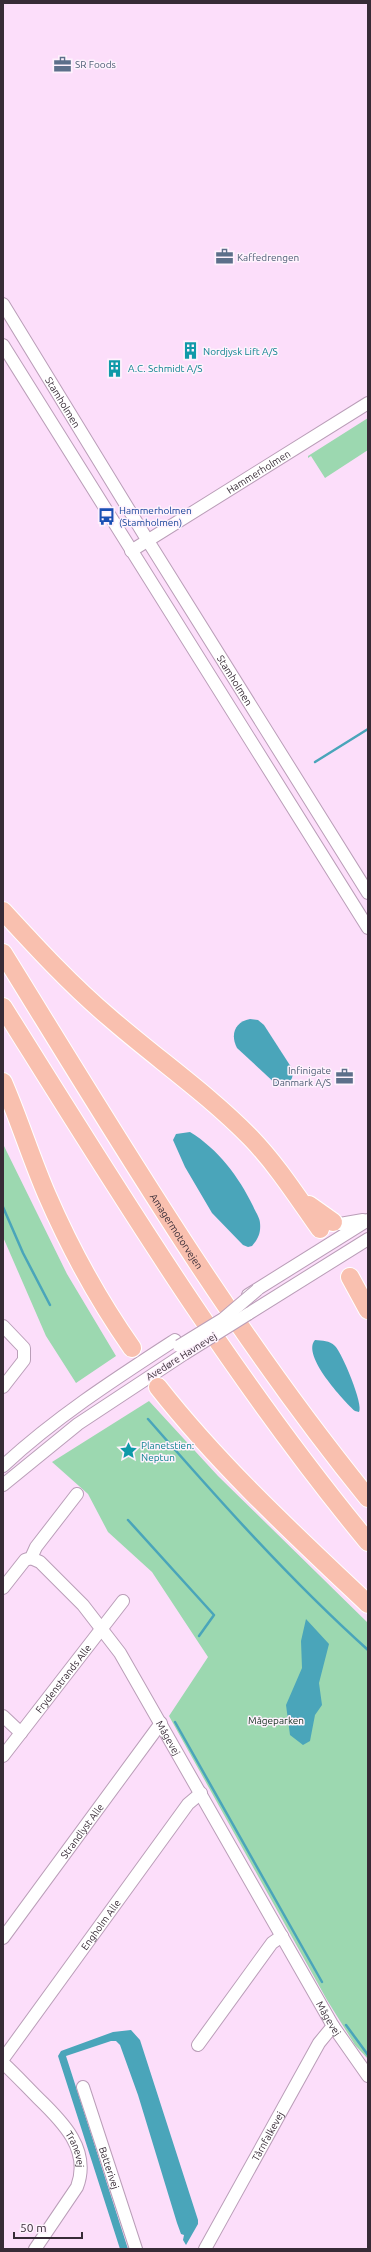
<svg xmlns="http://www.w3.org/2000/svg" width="371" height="2252" font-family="Ubuntu,sans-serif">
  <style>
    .green { fill: #9cd8b0 }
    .water { fill: #4aa5ba }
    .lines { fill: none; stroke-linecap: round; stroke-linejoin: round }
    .stream { stroke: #4aa5ba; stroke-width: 2.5 }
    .minor-casing { stroke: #ba9eb8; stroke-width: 14 }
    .highway-casing { stroke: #fff; stroke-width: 20 }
    .minor { stroke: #fff; stroke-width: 12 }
    .highway { stroke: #f9c0af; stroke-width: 18 }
    .minor-bridge-casing { stroke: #ba9eb8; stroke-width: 14; stroke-linecap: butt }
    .minor-bridge { stroke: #fff; stroke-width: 12 }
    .labels { text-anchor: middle; stroke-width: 3; stroke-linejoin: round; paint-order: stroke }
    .service-label { font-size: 10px; fill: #4e5e75; stroke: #fef2fd; text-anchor: start }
    .culture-label { font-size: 10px; fill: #0d838f; stroke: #fef2fd; text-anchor: start }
    .street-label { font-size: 10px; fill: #372b36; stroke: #fef2fd }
    .transit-label { font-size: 10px; fill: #164399; stroke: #fef2fd; text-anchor: start }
    .park-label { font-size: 10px; fill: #13301e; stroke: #fef2fd }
  </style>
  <rect width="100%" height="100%" fill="#fcdefa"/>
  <!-- green -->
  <g class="green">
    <polygon points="368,418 368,450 325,478 311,456 308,458 308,456"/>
    <polygon points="3,1144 67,1274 116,1356 76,1383 46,1336 3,1237"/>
    <polygon points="149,1401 218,1476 368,1623 368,2059 355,2045 327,2000 169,1716 208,1657 152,1572 108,1532 88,1494 52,1462"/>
  </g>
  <!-- water -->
  <g class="water">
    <path d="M250 1019 258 1020 264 1025 293 1070C293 1081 289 1086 278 1086L237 1048C230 1034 235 1022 250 1019Z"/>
    <path d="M190 1132C218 1149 239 1177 253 1206 255 1211 260 1218 260 1223 261 1233 258 1239 252 1246L248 1247 243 1245 212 1213 185 1167 173 1140 176 1134Z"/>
    <path d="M315 1340C323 1341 329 1340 335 1346 342 1353 364 1405 359 1412L355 1411C344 1401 301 1355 315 1340Z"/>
    <polygon points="306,1619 329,1644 319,1683 322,1705 315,1715 310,1741 303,1745 290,1735 286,1705 302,1668 301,1641"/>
    <polygon points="131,2030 140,2040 198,2220 198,2224 186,2245 183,2240 184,2235 181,2234 177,2223 138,2095 120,2045 116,2041 111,2041 66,2056 128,2249 120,2249 58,2056 61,2051 113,2032"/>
  </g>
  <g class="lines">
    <!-- stream -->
    <g class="stream">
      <polyline points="315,762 368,729"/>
      <polyline points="3,1207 23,1253 50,1305"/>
      <path d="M148 1419C218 1499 289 1579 368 1650"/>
      <polyline points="128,1520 214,1615 199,1636"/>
      <polyline points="175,1722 322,1982"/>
      <polyline points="346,2025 368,2055"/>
    </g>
    <defs>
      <g id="minor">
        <path id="s1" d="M3 304 148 541 368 893"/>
        <polyline points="3,345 368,928"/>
        <path id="s2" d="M131 551 368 403"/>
        <polyline points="333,1222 340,1224 363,1220"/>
        <polyline points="248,1295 368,1220"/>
        <polyline points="248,1314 368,1239"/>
        <polyline points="3,1326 24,1348 24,1360 3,1387"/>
        <path d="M3 1466C56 1417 115 1379 175 1340"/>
        <polyline points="3,1485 78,1424 184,1354"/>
        <path id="s3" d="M31 1558 40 1562 83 1605 120 1653 333 2026 368 2076"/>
        <polyline points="3,1588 25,1560 31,1558 36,1547 77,1494"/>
        <polyline points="3,1716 21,1733"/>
        <path id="s4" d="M3 1756 123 1601"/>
        <path id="s5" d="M3 1938 161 1723"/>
        <polyline points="198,2045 272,1943 282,1936"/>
        <path id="s6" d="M3 2059 188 1804 201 1793"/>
        <path id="s7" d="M3 2063C15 2074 26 2086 38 2098 63 2122 91 2150 77 2187L35 2249"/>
        <path id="s8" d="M83 2087 136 2249"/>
        <path id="s9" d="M205 2249 319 2043 333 2026"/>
      </g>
      <g id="highway">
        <path d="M3 911C37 948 71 985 110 1018 157 1059 207 1093 251 1138 277 1165 298 1198 320 1229"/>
        <path id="s10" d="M3 953C118 1139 230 1328 368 1498"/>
        <path d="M3 1007C117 1189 231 1376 368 1542"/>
        <path d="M3 1082C19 1119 31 1158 47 1195 70 1248 99 1301 132 1348"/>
        <polyline points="309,1205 333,1222"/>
        <polyline points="350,1277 368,1310"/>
        <path d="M158 1387C220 1466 295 1535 368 1604"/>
      </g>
    </defs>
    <!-- minor casing -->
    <use href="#minor" class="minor-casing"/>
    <!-- highway casing -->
    <use href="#highway" class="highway-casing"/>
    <!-- minor -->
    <use href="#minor" class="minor"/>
    <!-- highway -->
    <use href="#highway" class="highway"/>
    <defs>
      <g id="minor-bridge">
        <polyline points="179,1346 223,1319 257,1290"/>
        <polyline points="184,1354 248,1314"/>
      </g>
    </defs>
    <!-- minor-bridge casing -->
    <use href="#minor-bridge" class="minor-bridge-casing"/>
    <!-- minor-bridge -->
    <use href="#minor-bridge" class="minor-bridge"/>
  </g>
  <!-- icons -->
  <defs>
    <symbol id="office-bare" viewBox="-9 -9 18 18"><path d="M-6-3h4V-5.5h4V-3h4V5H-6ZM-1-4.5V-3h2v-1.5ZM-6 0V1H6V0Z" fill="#5c6f8a" stroke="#fef2fd" stroke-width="2.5" paint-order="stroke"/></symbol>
    <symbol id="building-bare" viewBox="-9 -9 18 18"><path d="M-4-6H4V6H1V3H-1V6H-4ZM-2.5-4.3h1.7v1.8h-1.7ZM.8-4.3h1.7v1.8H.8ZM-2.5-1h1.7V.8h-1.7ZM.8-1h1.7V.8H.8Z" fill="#0f9aa8" stroke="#fef2fd" stroke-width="2.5" paint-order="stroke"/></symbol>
    <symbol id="bus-bare" viewBox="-9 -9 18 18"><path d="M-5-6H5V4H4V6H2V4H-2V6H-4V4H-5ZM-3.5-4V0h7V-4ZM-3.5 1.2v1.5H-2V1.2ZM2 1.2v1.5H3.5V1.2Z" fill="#1a4fb4" stroke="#fef2fd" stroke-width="2.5" paint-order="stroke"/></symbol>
    <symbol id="sight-bare" viewBox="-9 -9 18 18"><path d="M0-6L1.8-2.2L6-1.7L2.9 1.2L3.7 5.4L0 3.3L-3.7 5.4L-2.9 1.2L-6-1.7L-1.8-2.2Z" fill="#0f9aa8" stroke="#fef2fd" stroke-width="2.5" paint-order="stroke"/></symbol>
  </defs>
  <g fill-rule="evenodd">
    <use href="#office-bare" x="50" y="52" width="25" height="25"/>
    <use href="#office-bare" x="212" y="244" width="25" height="25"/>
    <use href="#building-bare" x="178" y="338" width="25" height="25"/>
    <use href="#building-bare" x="102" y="356" width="25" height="25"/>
    <use href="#bus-bare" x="94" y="504" width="25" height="25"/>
    <use href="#office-bare" x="332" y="1064" width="25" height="25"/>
    <use href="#sight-bare" x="116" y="1438" width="25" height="25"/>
  </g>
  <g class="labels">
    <!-- service labels -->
    <g class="service-label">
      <text x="75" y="68">SR Foods</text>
      <text x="237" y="261">Kaffedrengen</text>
      <text x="331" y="1074" text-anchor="end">Infinigate<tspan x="331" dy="12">Danmark A/S</tspan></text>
    </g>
    <!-- culture labels -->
    <g class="culture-label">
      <text x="203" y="355">Nordjysk Lift A/S</text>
      <text x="128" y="372">A.C. Schmidt A/S</text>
      <text x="141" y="1449">Planetstien:<tspan x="141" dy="12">Neptun</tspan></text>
    </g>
    <!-- street labels -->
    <g class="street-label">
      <text dy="4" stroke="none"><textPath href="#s1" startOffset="115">Stamholmen</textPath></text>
      <text dy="4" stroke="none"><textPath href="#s2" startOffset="150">Hammerholmen</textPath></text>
      <text dy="4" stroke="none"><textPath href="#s1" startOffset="442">Stamholmen</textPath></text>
      <text dy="4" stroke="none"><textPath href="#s10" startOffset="328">Amagermotorvejen</textPath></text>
      <text transform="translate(181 1356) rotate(-32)" y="4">Avedøre Havnevej</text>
      <text dy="4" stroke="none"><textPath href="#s4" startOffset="98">Frydenstrands Alle</textPath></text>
      <text dy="4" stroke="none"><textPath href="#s3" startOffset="229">Mågevej</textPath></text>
      <text dy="4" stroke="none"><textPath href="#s5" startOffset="133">Strandlyst Alle</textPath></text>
      <text dy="4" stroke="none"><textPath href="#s6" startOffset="166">Engholm Alle</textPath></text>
      <text dy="4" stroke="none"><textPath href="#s3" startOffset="552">Mågevej</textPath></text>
      <text dy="4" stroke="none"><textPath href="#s9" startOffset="129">Tårnfalkevej</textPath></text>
      <text dy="4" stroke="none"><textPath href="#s7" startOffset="114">Tranevej</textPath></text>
      <text dy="4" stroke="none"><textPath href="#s8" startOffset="85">Batterivej</textPath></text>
    </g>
    <!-- transit labels -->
    <g class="transit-label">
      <text x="119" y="514">Hammerholmen<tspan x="119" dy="12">(Stamholmen)</tspan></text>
    </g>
    <!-- park labels -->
    <g class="park-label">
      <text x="276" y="1724">Mågeparken</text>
    </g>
  </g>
  <!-- border -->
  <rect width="371" height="2252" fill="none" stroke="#372b36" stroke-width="8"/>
  <!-- scale -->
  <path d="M14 2232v6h68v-6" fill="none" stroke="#372b36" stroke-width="2"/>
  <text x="20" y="2232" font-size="12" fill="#372b36" stroke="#fef2fd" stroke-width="3" paint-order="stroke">50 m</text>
</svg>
